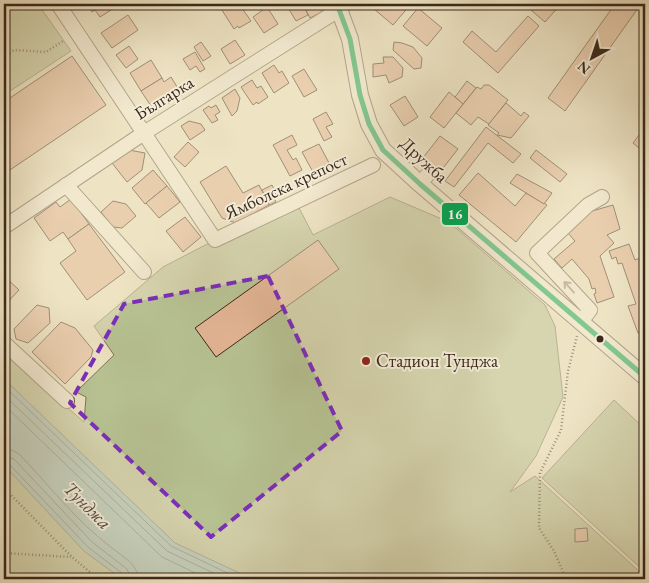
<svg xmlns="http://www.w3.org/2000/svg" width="649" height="583" font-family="'EB Garamond',serif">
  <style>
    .green { fill: #b8c495; stroke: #7a7658 }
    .water { fill: #9abeb9; stroke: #748279 }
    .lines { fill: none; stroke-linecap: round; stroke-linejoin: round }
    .shore { stroke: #6a746a; stroke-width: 1 }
    .building { fill: #e4b696; stroke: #3b291a }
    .minor-casing { stroke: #685844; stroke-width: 16 }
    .tertiary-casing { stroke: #685844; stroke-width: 18 }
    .path { stroke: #3b291a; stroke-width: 2.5; stroke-dasharray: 1 2.5; stroke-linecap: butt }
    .minor { stroke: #f4edd9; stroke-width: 14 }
    .tertiary { stroke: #f4edd9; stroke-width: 16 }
    .bus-1-casing { stroke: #f4edd9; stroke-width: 9 }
    .bus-1 { stroke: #00a651; stroke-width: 5 }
    .oneway { stroke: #988b7a }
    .marked { fill: none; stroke: #7b2cbf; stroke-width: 4; stroke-dasharray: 10 6; stroke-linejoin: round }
    .bus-dot { fill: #3b291a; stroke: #f4edd9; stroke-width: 2 }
    .poi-dot { fill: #8f2418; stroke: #f4edd9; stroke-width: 2 }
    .labels { text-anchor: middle; stroke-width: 4; stroke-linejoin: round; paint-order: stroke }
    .street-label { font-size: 18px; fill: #3b291a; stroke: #f4edd9 }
    .poi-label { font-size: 18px; fill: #3b291a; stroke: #f4edd9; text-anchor: start }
    .water-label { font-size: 19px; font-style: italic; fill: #534e42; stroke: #f4edd9 }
    .line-badge { stroke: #f4edd9; stroke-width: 2 }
    .badge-label { font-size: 14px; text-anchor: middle; font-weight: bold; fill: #fff }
  </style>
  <rect width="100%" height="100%" fill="#eee4c4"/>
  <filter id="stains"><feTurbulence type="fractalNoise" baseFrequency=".004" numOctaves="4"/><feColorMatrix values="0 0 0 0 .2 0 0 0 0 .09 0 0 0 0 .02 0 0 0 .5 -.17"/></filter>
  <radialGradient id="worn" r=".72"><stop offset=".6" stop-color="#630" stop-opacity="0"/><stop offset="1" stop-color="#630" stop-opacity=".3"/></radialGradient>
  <!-- green -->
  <g class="green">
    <polygon points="4,4 38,4 71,51 4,95"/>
    <polygon points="390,197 449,222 545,305 555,326 563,397 536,456 510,492 535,476 642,574 620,579 501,579 467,575 446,579 252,579 175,543 4,379 4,352 84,422 86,397 76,392 114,355 94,326 163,267 215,240 296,202 313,235"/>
    <polygon points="614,400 645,429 645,572 542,478"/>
    <polygon points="4,465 84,551 122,579 4,579"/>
  </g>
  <!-- water -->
  <polygon class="water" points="4,379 175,543 252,579 122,579 84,551 4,465"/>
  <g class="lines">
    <!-- shore -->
    <g class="shore">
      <polyline points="4,386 171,546 240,579"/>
      <polyline points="4,395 167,551 226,579"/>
      <polyline points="4,405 162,557 208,579"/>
      <path d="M4 448 12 450 19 454C49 485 77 522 112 548 123 557 138 564 138 579"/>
      <polyline points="4,456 14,459 92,542 127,569 131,579"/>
      <polyline points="4,462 9,464 88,547 123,574 125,579"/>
    </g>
  </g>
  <!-- building -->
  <g class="building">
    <polygon points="89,4 118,4 119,5 100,17 95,10 92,12 88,5"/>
    <polygon points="225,4 239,4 251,21 239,28 238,26 234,29 220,7"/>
    <polygon points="291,4 303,4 308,15 296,21 287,6"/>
    <polygon points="303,4 318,4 322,12 310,18"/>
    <polygon points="368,4 411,4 393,25"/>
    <polygon points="524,4 561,4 545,22"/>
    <polygon points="615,4 641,4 565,111 548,98"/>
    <polygon points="267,7 278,24 264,33 253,17"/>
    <polygon points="418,8 442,28 427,46 403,26"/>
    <polygon points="128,15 138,30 112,48 101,33"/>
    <polygon points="528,16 539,26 498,73 463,42 472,31 496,52"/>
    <polygon points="235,40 245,55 230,64 221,49"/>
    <polygon points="201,42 211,56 203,61 194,47"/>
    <polygon points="394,42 402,43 413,47 422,58 421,68 414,69 393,50"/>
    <polygon points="129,46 138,59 126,68 116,55"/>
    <polygon points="195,52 205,69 200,72 196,66 190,70 183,59"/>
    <polygon points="72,56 106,105 4,174 4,133 10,129 4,119 4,102"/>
    <polygon points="383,57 393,57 403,68 402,77 389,83 386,75 373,77 373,64 384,63"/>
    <polygon points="151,60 162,78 141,91 130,73"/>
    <polygon points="274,65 279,73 282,71 289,83 274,93 262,73"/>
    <polygon points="304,69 317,90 304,97 292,76"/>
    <polygon points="171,77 182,95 155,112 141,91 162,78 164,82"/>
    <polygon points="252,80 257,88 261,86 268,97 258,104 257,102 253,105 241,87"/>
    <polygon points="467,81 476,88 463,104 455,97"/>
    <polygon points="484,85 489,85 508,100 489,124 478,117 471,125 456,113 477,87 481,89"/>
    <polygon points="235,89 240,98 237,111 232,116 222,98"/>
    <polygon points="449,92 463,104 444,128 430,117"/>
    <polygon points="405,96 418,117 404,126 390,105"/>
    <polygon points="506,103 521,116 524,112 529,116 511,138 497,135 499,133 488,125"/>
    <polygon points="216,105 220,112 215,115 218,120 212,123 203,110 209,106 211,108"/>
    <polygon points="326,112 333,124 326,127 332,137 324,141 313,119"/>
    <polygon points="189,121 201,124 205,130 190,140 181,126"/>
    <polygon points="486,127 521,154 513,163 488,143 454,187 445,181"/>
    <polygon points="645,127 645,153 633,143"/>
    <polygon points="292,135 297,145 287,150 293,160 296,158 302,170 290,176 273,145"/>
    <polygon points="440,136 458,149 440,172 422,159"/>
    <polygon points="188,142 199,152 185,167 174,157"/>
    <polygon points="319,144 329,163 313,172 302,152"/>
    <polygon points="129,150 145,153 142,170 127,182 112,163"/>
    <polygon points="536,150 567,174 560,182 530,158"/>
    <polygon points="226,166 243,193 259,185 269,205 236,223 222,218 200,182"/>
    <polygon points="153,170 167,186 145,204 132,188"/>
    <polygon points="478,173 515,206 526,193 547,205 516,242 459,195"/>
    <polygon points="517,174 552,193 544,204 510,183"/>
    <polygon points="272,185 277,196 274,198 276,202 269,205 262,190"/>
    <polygon points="167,186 180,202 159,218 146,203"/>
    <polygon points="71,199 89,224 68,239 63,232 50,241 34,218 56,202 60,207"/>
    <polygon points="113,201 126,204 136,216 122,228 113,227 101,212"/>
    <polygon points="613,205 620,229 607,235 614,243 600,256 614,297 597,303 594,294 596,293 595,288 592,289 589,279 572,259 562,268 554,259 575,241 567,232 592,211"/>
    <polygon points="185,217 201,237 183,252 166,231"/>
    <polygon points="89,224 125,272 87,300 60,263 76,251 68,239"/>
    <polygon points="318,240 339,269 216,357 195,328"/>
    <polygon points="629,244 635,260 640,258 645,273 645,335 644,331 638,333 628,306 636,304 622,263 618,264 616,257 612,259 609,251"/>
    <polygon points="5,277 19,290 4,306 4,278"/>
    <polygon points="37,305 49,308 50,323 28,343 16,339 14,329"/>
    <polygon points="61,322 75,328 93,350 91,357 65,384 32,352"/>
    <polygon points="587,528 588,541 575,542 575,529"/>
  </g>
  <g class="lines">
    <defs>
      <g id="minor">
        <polyline points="58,4 215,240 373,165"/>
        <polyline points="420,184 429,173"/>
        <polyline points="66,185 144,272"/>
        <polyline points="4,227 144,133 340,9 345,4"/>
        <polyline points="581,322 590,310 537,253 588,205 602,197"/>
        <polyline points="4,343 67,401"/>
      </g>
      <polyline id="tertiary" points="337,4 350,39 360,95 369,124 383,150 420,184 645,377"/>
    </defs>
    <!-- minor casing -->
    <use href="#minor" class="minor-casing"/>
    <!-- tertiary casing -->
    <use href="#tertiary" class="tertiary-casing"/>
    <!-- path -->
    <g class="path">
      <polyline points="4,57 14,50 46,52 63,41"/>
      <polyline points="4,488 72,557 98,579"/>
      <polyline points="4,553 71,557"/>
      <polyline points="566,579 554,551 539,528 540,473 561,430 568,371 577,336"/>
    </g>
    <!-- minor -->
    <use href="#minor" class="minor"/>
    <!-- tertiary -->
    <use href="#tertiary" class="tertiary"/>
    <defs>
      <polyline id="bus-1" points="337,4 350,39 360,95 369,124 383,150 420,184 645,377"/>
    </defs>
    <!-- bus-1 casing -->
    <use href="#bus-1" class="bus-1-casing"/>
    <!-- bus-1 -->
    <use href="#bus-1" class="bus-1"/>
  </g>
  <!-- one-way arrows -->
  <defs><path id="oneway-shaft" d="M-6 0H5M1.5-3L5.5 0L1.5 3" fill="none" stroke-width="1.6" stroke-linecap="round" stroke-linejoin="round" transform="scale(1.25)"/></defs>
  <use class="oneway" href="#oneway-shaft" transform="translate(569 287) rotate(-132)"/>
  <!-- marked area -->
  <path d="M0 0H649V583H0ZM268 276 342 431 211 537 70 403 124 304Z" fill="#eee4c4" fill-opacity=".55" fill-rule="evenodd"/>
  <path class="marked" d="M268 276 342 431 211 537 70 403 124 304Z"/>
  <!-- markers -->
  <circle class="bus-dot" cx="600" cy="339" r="4.5"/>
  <circle class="poi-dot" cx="366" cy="361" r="5"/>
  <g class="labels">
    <!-- street labels -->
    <g class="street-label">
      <text transform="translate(164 98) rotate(-32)" y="6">Българка</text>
      <text transform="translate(424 160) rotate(43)" y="6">Дружба</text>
      <text transform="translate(286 186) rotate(-25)" y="6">Ямболска крепост</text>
    </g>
    <!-- poi labels -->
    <g class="poi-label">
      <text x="376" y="367">Стадион Тунджа</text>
    </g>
    <!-- water labels -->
    <g class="water-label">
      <text transform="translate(88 505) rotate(45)" y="7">Тунджа</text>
    </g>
  </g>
  <rect class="line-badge" x="441" y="202" width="28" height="24" rx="5" fill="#00a651"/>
  <g class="badge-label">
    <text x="455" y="219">16</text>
  </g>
  <!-- margin -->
  <rect width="649" height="583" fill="none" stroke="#eee4c4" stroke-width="20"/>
  <rect x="5" y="5" width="639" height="573" fill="none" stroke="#3b291a" stroke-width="2.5"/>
  <rect x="10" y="10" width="629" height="563" fill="none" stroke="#3b291a"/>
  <!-- north arrow -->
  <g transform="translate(592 58) rotate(220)" stroke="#f4edd9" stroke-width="4" paint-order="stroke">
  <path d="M0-4L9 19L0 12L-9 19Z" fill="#3b291a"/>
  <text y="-8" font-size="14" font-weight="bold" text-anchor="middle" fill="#3b291a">N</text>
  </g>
  <rect width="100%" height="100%" filter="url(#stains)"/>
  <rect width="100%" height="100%" fill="url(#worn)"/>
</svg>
